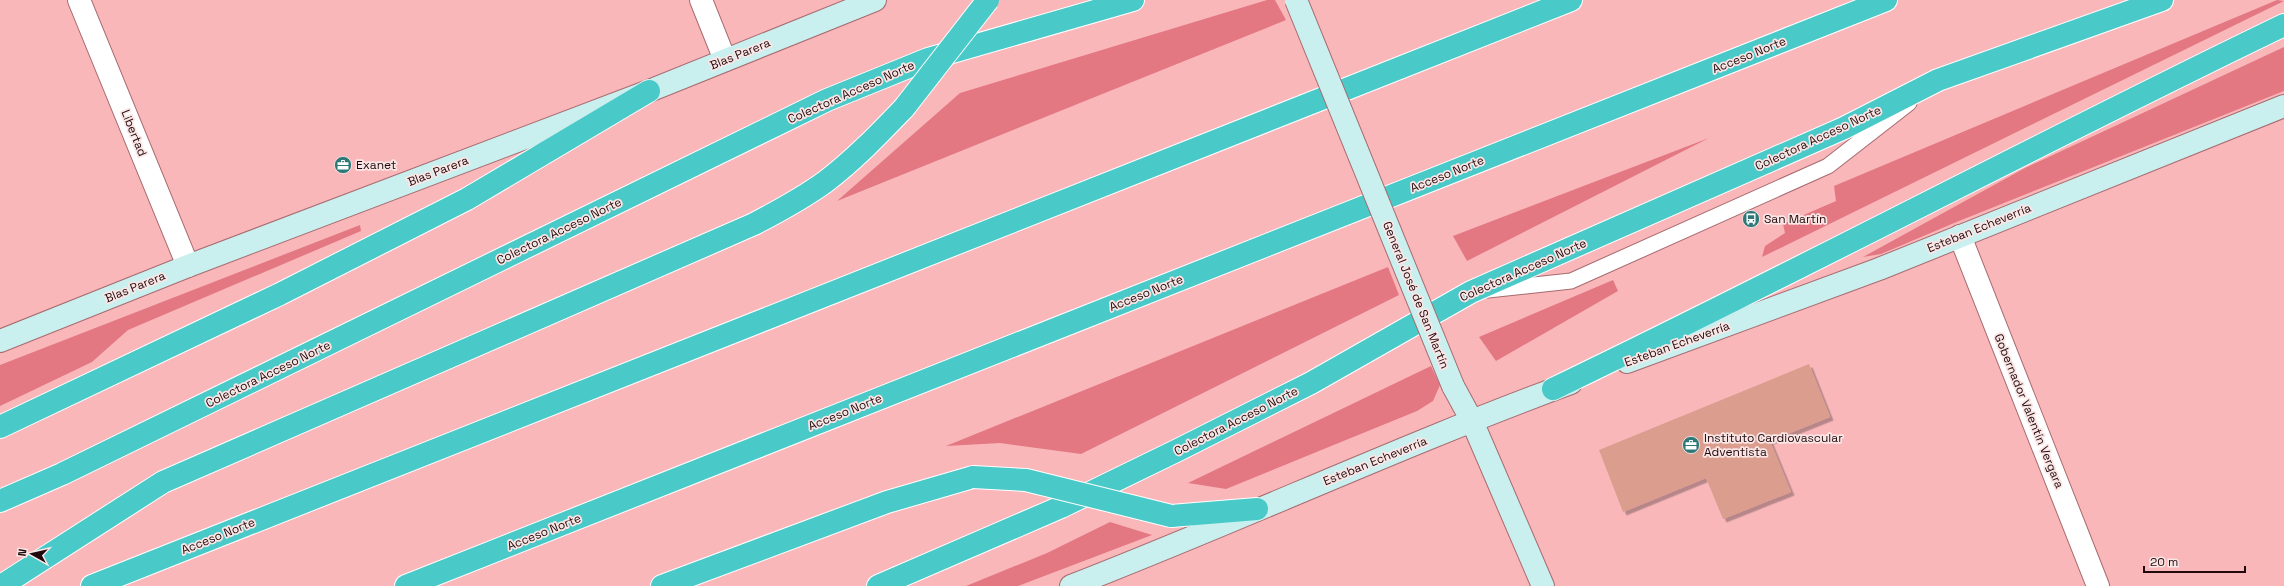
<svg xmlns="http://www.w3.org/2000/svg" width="2284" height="586" font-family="'Space Grotesk',sans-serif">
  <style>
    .green { fill: #e47882 }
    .building { fill: #db9d8d; filter: url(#shadow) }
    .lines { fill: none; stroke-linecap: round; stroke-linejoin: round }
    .lane-casing { stroke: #a76b6f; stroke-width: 17 }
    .street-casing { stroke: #a76b6f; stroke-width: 24 }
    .secondary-casing { stroke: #a76b6f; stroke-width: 24 }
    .highway-casing { stroke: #fff; stroke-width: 24 }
    .lane { stroke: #fff; stroke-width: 15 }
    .street { stroke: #fff; stroke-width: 22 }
    .secondary { stroke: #c9efef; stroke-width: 22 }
    .highway { stroke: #4ac9c9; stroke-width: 22 }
    .secondary-bridge-casing { stroke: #a76b6f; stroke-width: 24; stroke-linecap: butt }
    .highway-bridge-casing { stroke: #fff; stroke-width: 24; stroke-linecap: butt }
    .secondary-bridge { stroke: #c9efef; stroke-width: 22 }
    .highway-bridge { stroke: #4ac9c9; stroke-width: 22 }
    .labels { text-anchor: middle; stroke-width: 3.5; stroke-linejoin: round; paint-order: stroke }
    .street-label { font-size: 12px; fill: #20090c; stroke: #fbe6e6 }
    .poi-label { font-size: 12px; fill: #20090c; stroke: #fbe6e6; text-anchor: start }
  </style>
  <defs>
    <filter id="shadow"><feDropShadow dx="3.5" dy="3.5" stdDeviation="0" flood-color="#0004"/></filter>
  </defs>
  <rect width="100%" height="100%" fill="#f9b7ba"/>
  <!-- green -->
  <g class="green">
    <polygon points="1267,0 1275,0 1286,20 837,201 960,93"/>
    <polygon points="2277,0 2284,1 1762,257 1765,246 1785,233 1783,224 1836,201 1834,186"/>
    <polygon points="2284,47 2284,91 1959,221 1881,254 1863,257 2025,168"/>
    <polygon points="1709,138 1467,261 1453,236"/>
    <polygon points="360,225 361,231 128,330 92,362 0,406 0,365"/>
    <polygon points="1388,267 1399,295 1081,454 1000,443 946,446"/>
    <polygon points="1613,280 1618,291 1496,361 1479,337"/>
    <polygon points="1431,366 1440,385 1433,401 1417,411 1226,489 1188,483"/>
    <polygon points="1110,522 1152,535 1018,586 966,586 1047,553"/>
  </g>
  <!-- building -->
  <polygon class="building" points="1809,364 1830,417 1770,441 1791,492 1723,519 1706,478 1623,512 1599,450"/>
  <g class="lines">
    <defs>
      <polyline id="lane" points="1488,290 1571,281 1828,166 1909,103"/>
      <g id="street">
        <polyline points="79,0 188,266"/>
        <polyline points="701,0 725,60"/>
        <polyline points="1960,236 2098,586"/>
      </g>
      <g id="secondary">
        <polyline points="0,341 188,266 649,91 875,0"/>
        <polyline points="1627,362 1879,269 2284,106"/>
        <polyline points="1453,386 1472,421 1543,586"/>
        <path d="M1071 586C1239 521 1402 445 1571 383"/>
      </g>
      <g id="highway">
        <path d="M1553 389C1799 271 2039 143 2284 25"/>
        <polyline points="0,427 280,294 467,199 649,91"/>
        <polyline points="0,501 62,474 827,100 928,59 1133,0"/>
        <polyline points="1171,516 1257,509"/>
        <path d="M1 586 163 482 754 224C779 211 803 198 825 182 854 160 879 134 904 108"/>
        <polyline points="92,586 1571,0"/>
        <polyline points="406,586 1886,0"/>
        <polyline points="662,586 887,502 973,477"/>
        <polyline points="878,586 1061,507 1178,450 1311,383 1471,292 1844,128 1938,80 2162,0"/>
      </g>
    </defs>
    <!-- lane casing -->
    <use href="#lane" class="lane-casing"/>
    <!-- street casing -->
    <use href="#street" class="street-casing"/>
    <!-- secondary casing -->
    <use href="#secondary" class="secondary-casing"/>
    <!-- highway casing -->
    <use href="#highway" class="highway-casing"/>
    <!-- lane -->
    <use href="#lane" class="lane"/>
    <!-- street -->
    <use href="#street" class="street"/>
    <!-- secondary -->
    <use href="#secondary" class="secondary"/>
    <!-- highway -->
    <use href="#highway" class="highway"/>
    <defs>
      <polyline id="secondary-bridge" points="1296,0 1453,386"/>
      <g id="highway-bridge">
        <polyline points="904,108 988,0"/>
        <polyline points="973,477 1026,480 1171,516"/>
      </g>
    </defs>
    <!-- secondary-bridge casing -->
    <use href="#secondary-bridge" class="secondary-bridge-casing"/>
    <!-- highway-bridge casing -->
    <use href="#highway-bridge" class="highway-bridge-casing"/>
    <!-- secondary-bridge -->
    <use href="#secondary-bridge" class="secondary-bridge"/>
    <!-- highway-bridge -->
    <use href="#highway-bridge" class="highway-bridge"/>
  </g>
  <!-- icons -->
  <defs>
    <symbol id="office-disc" viewBox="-11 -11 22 22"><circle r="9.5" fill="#2e7877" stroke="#fbe6e6"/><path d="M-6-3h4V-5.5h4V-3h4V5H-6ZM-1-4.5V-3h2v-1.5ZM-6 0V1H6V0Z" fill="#fff"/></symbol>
    <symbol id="bus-disc" viewBox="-11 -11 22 22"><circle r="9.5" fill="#2e7877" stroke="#fbe6e6"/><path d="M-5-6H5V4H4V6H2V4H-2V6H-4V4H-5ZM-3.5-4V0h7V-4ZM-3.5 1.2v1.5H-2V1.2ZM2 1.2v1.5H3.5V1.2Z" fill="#fff"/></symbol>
  </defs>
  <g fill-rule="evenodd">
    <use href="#office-disc" x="333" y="155" width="20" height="20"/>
    <use href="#bus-disc" x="1741" y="209" width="20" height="20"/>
    <use href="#office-disc" x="1681" y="435" width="20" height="20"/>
  </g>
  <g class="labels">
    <!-- street labels -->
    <g class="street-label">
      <text transform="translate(740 54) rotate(-22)" y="4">Blas Parera</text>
      <text transform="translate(1749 55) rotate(-22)" y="4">Acceso Norte</text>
      <text transform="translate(851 92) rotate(-24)" y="4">Colectora Acceso Norte</text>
      <text transform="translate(134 133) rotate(68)" y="4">Libertad</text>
      <text transform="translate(1818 138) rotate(-25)" y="4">Colectora Acceso Norte</text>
      <text transform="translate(438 171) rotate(-21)" y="4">Blas Parera</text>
      <text transform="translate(1447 174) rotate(-22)" y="4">Acceso Norte</text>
      <text transform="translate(1979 228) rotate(-22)" y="4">Esteban Echeverría</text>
      <text transform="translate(559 231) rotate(-26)" y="4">Colectora Acceso Norte</text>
      <text transform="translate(1523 270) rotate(-24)" y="4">Colectora Acceso Norte</text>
      <text transform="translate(135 287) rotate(-22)" y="4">Blas Parera</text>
      <text transform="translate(1146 293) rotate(-22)" y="4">Acceso Norte</text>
      <text transform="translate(1416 295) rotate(68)" y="4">General José de San Martín</text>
      <text transform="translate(1677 344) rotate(-20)" y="4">Esteban Echeverría</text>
      <text transform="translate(268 374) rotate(-26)" y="4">Colectora Acceso Norte</text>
      <text transform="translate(2029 411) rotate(68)" y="4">Gobernador Valentín Vergara</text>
      <text transform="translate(845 412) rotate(-22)" y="4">Acceso Norte</text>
      <text transform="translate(1236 421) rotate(-27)" y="4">Colectora Acceso Norte</text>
      <text transform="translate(1375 461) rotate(-22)" y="4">Esteban Echeverría</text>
      <text transform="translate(544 532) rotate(-22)" y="4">Acceso Norte</text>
      <text transform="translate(218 536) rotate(-22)" y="4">Acceso Norte</text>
    </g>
    <!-- poi labels -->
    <g class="poi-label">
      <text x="356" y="169">Exanet</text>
      <text x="1764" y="223">San Martín</text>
      <text x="1704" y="442">Instituto Cardiovascular<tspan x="1704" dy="14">Adventista</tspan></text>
    </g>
  </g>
  <!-- north arrow -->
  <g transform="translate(32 554) rotate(278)" stroke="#fbe6e6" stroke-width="3" paint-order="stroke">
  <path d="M0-3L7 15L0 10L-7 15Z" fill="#20090c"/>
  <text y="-6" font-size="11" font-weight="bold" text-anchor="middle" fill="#20090c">N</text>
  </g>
  <!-- scale -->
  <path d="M2144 566v6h101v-6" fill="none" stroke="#20090c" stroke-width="2"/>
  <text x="2150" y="566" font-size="12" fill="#20090c" stroke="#fbe6e6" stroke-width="3" paint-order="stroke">20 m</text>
</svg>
